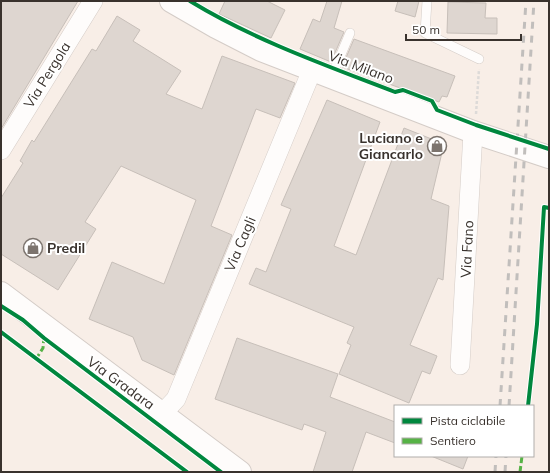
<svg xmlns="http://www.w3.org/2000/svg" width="550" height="473" font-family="Mulish,sans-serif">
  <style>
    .building { fill: #ded6d0; stroke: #c7bfb9 }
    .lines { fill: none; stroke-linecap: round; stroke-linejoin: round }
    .service-casing { stroke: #d4ccc7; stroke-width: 10 }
    .minor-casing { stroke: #d4ccc7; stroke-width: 20 }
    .tertiary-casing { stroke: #d4ccc7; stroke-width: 24 }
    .path { stroke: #dddad8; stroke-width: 2.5; stroke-dasharray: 3 2; stroke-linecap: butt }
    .service { stroke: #fefcfb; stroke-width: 9 }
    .minor { stroke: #fefcfb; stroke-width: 19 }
    .tertiary { stroke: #fefcfb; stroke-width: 22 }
    .rail { stroke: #c1bebc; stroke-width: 3; stroke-dasharray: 7 7; stroke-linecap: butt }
    .quiet { stroke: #56b246; stroke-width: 3; stroke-dasharray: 6 3; stroke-linecap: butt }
    .cycleway-casing { stroke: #fff; stroke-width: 6 }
    .cycleway { stroke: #00873e; stroke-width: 4 }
    .labels { text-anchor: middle; stroke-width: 4; stroke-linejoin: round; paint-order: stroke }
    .street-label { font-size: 14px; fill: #39322d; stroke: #fff }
    .poi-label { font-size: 14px; font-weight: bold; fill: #39322d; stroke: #fff; text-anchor: end }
  </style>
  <rect width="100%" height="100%" fill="#f8eee7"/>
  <!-- building -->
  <g class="building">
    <polygon points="1,1 78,1 1,129"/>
    <polygon points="225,1 267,1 285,10 271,38 219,14"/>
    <polygon points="327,1 342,1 334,28 344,32 331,62 300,49 313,19 320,22"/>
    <polygon points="398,1 419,1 415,17 395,11"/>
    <polygon points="448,2 486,3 485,18 497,18 497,34 447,33"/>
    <polygon points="117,16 140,30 133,41 181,71 166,94 202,109 222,56 295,83 280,118 256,109 211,226 232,235 174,375 142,360 133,337 89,319 112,262 164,284 196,200 121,166 85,222 96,229 58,290 1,254 1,198 23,163 20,161 32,140 34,142 92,49 96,51"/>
    <polygon points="354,39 455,76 447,97 442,96 439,102 342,67"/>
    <polygon points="327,100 380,122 334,246 356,255 404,128 444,144 431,199 449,206 443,280 438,278 410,345 437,356 430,374 422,371 409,403 339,374 351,345 347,343 354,327 249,284 256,268 266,272 291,209 281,205"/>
    <polygon points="237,338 338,374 330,397 395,422 395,443 366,432 352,472 313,472 326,432 304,424 302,430 215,399"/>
    <polygon points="431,456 468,456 463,469"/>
  </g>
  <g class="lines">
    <defs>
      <g id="service">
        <polyline points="427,1 425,33 479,59"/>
        <polyline points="331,78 350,33"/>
      </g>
      <g id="minor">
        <polyline points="1,150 93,1"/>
        <polyline points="460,365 473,132"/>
        <polyline points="162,414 176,399 312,70"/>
      </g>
      <g id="tertiary">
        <polyline points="171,1 216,27 261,50 473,132 549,157"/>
        <polyline points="1,293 240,472"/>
      </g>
    </defs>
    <!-- service casing -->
    <use href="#service" class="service-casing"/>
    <!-- minor casing -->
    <use href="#minor" class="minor-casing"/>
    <!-- tertiary casing -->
    <use href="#tertiary" class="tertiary-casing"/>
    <!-- path -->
    <polyline class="path" points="476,114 479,69"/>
    <!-- service -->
    <use href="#service" class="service"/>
    <!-- minor -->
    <use href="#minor" class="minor"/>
    <!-- tertiary -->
    <use href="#tertiary" class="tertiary"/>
    <!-- rail -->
    <g class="rail">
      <polyline points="500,406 526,1"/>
      <polyline points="509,406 534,1"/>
      <polyline points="495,472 496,456"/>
      <polyline points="505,472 506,456"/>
    </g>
    <!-- quiet -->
    <g class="quiet">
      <polyline points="36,359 43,348 44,338"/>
      <polyline points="520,472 522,456"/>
    </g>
    <defs>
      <g id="cycleway">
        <path d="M190 1C254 40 325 65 395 92L403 90 432 101 437 110 476 125 549 149"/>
        <polyline points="1,306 23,320 44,338 221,472"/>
        <polyline points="1,332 187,472"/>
        <polyline points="528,406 537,324 544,207 549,208"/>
      </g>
    </defs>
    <!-- cycleway casing -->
    <use href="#cycleway" class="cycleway-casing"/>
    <!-- cycleway -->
    <use href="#cycleway" class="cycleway"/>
  </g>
  <!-- icons -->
  <defs>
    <symbol id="shop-ring" viewBox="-11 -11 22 22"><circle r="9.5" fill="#fff" stroke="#7c746e" stroke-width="1.5"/><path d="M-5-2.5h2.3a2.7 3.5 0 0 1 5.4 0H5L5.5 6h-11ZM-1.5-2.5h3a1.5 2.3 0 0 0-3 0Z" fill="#7c746e"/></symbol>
  </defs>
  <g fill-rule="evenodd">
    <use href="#shop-ring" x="426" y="135" width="22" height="22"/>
    <use href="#shop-ring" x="22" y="237" width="22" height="22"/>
  </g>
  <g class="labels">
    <!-- street labels -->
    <g class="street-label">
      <text transform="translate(361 67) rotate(21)" y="5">Via Milano</text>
      <text transform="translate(47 75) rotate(-58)" y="5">Via Pergola</text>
      <text transform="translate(240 244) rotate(-67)" y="5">Via Cagli</text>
      <text transform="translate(467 249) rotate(-87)" y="5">Via Fano</text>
      <text transform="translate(121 383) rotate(36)" y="5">Via Gradara</text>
    </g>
    <!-- poi labels -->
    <g class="poi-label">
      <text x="423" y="143">Luciano e<tspan x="423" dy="16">Giancarlo</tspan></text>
      <text x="47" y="253" text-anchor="start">Predil</text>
    </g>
  </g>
  <!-- border -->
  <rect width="550" height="473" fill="none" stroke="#39322d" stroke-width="4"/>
  <!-- legend -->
  <rect x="394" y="405" width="140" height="52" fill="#ffffff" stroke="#b0adab"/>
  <rect x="402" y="418" width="20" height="6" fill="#00873e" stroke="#b0adab"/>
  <text x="430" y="425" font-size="12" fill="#39322d">Pista ciclabile</text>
  <rect x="402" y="438" width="20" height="6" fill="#56b246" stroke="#b0adab"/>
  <text x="430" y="445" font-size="12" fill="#39322d">Sentiero</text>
  <!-- scale -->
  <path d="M406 34v6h115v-6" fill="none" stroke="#39322d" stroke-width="2"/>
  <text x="412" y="34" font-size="12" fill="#39322d" stroke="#ffffff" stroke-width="3" paint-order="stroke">50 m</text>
</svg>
